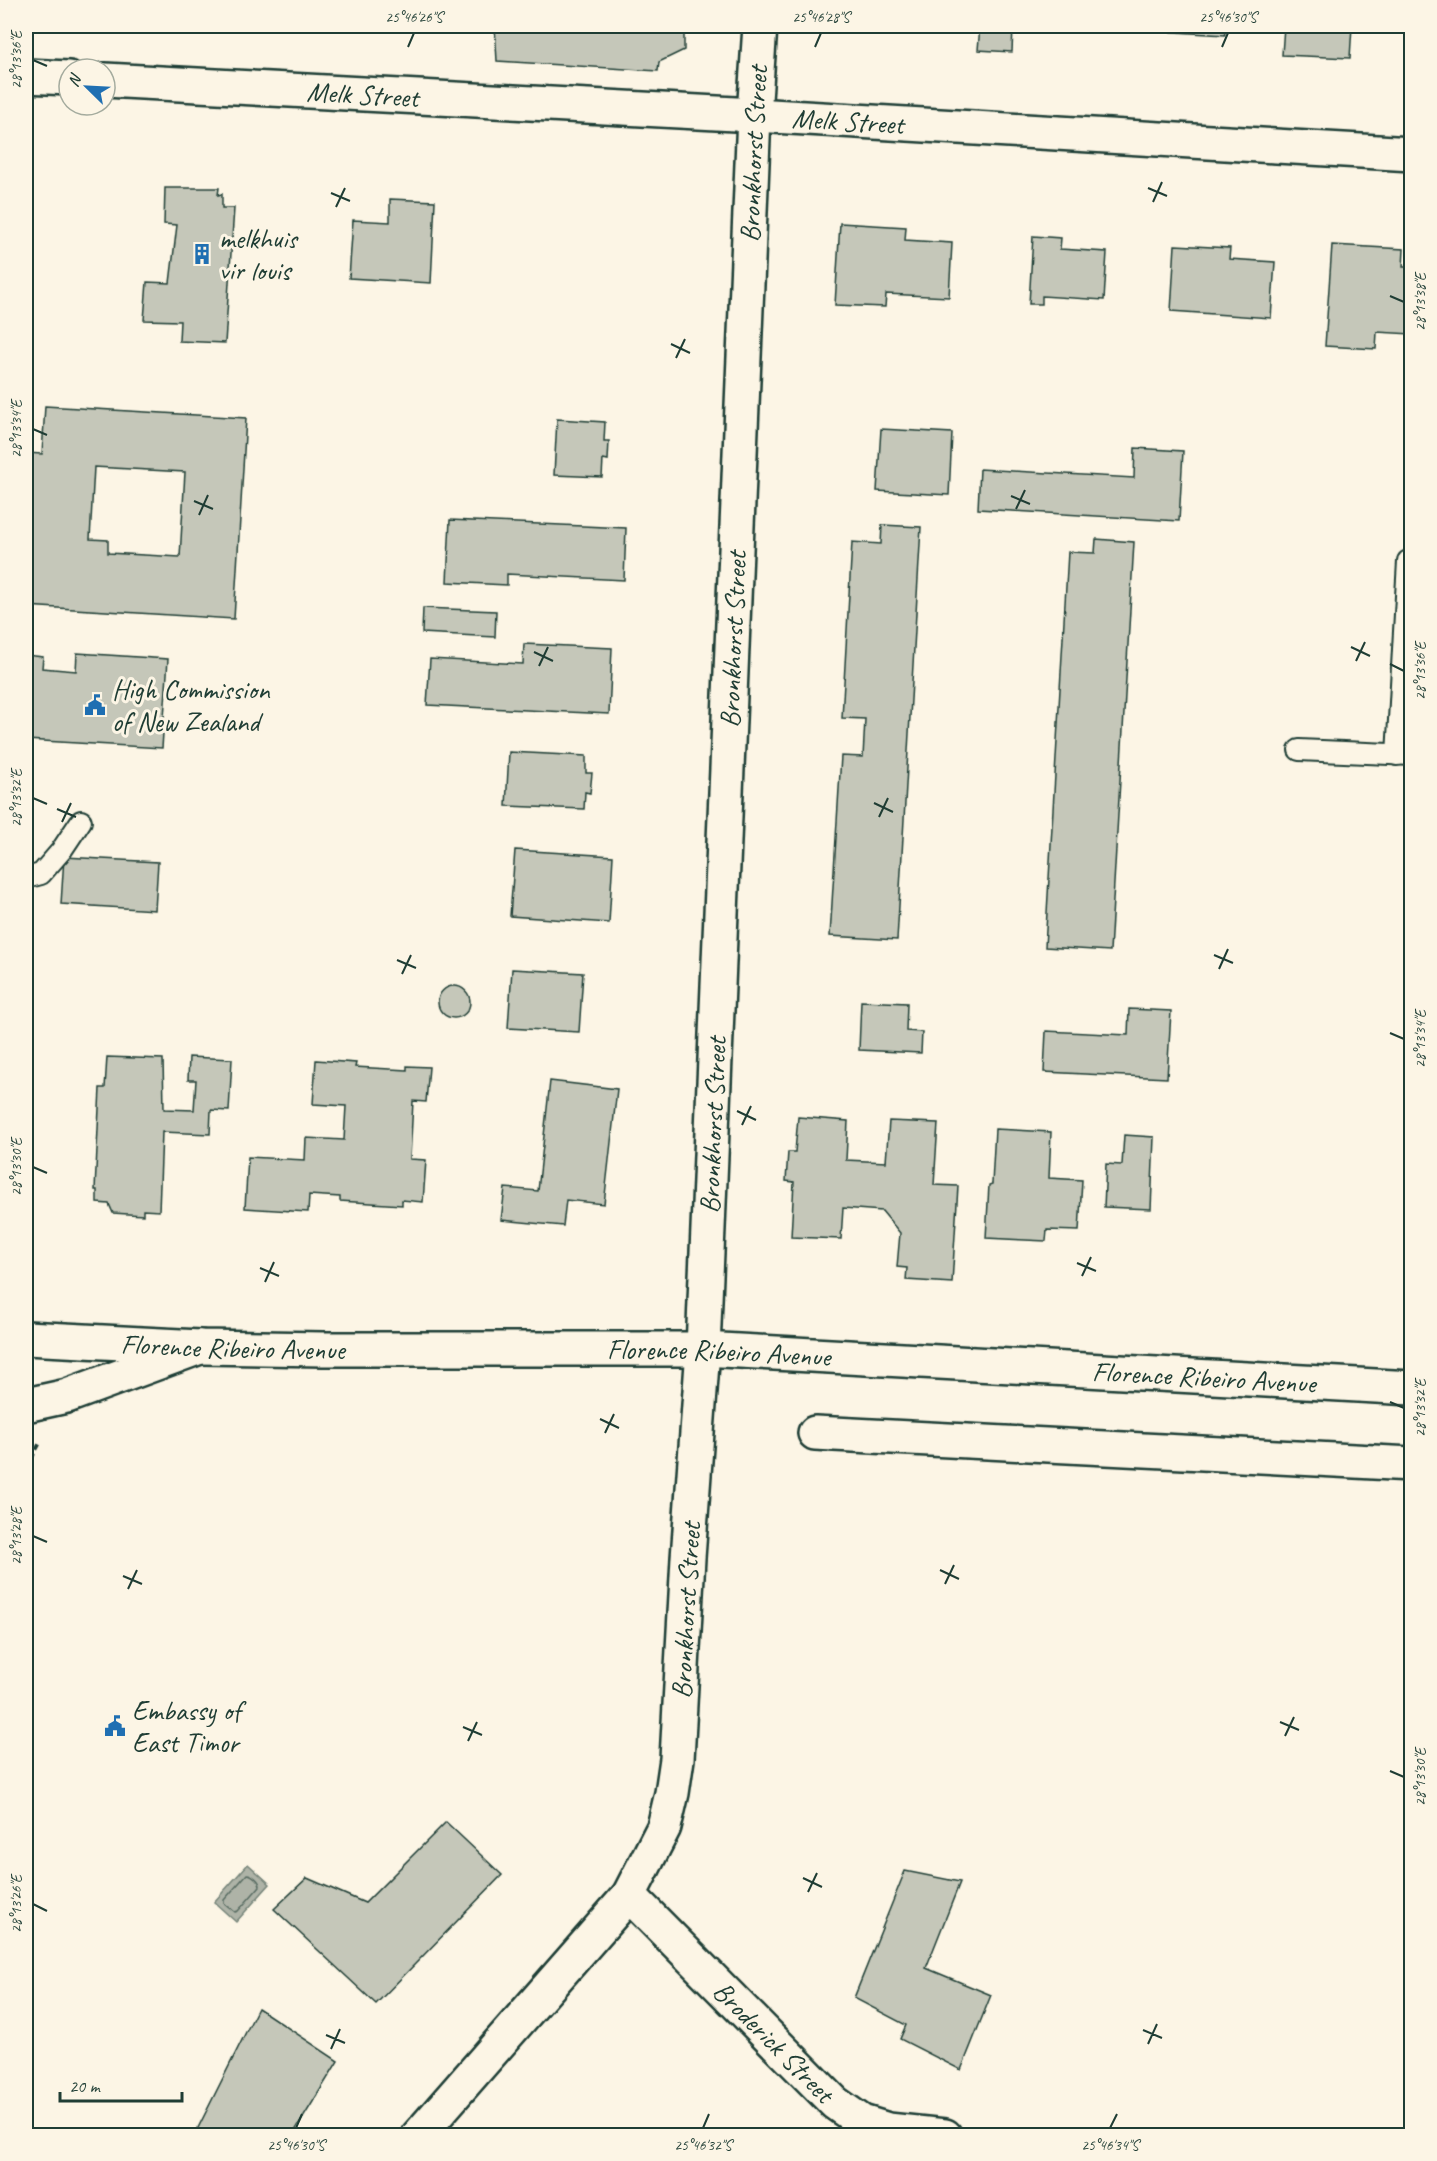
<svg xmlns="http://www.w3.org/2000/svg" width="1437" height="2161" font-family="Caveat,sans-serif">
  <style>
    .water { fill: #aeb3a7; stroke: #758479; stroke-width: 1.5 }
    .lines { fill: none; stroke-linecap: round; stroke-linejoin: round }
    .shore { stroke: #586c62; stroke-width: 1.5 }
    .building { fill: #c5c7b9; stroke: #1f3d34; stroke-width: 1.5; fill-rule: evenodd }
    .lane-casing { stroke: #1f3d34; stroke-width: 24 }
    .street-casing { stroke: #1f3d34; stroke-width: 38 }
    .secondary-casing { stroke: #1f3d34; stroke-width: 38 }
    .primary-casing { stroke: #1f3d34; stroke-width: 38 }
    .path { stroke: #1f3d34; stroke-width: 4; stroke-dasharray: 6 4.5; stroke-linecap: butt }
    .lane { stroke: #fcf5e5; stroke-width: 20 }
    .street { stroke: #fcf5e5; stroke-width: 33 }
    .secondary { stroke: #fcf5e5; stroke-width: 33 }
    .primary { stroke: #fcf5e5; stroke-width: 33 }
    .ticks { fill: none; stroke: #1f3d34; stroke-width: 2 }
    .labels { text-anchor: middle; stroke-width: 6; stroke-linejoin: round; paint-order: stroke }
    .street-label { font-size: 28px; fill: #1f3d34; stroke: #fcf5e5 }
    .poi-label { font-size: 28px; fill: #1f3d34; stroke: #fcf5e5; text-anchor: start }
    .neatline { fill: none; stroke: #1f3d34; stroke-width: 2 }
    .ticks-label { font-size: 15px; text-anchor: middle; fill: #1f3d34 }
  </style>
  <rect width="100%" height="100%" fill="#fcf5e5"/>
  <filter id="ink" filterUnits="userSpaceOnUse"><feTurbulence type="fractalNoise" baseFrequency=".0167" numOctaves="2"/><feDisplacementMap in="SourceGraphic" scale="12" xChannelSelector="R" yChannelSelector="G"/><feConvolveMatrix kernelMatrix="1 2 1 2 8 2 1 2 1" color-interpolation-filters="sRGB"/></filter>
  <g filter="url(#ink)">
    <!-- water -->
    <polygon class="water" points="248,1864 270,1884 236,1922 214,1902"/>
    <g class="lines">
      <!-- shore -->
      <path class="shore" d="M247 1874C252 1874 260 1881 260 1886L238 1911 235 1912 224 1903V1900Z"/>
    </g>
    <!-- building -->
    <g class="building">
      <polygon points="391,26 443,26 443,30"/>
      <polygon points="495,26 684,26 684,50 659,62 658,71 497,61"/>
      <polygon points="980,26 1013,26 1012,52 978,50"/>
      <polygon points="1141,26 1225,26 1225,35 1140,30"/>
      <polygon points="1284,26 1352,26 1350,58 1282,55"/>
      <polygon points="165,188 219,188 218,195 222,194 222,208 234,208 225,343 179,341 180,321 144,320 147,282 170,283 177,225 164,224"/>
      <polygon points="390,199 435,201 431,283 349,278 353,220 390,222"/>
      <polygon points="26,210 34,210 32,251 26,250"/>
      <polygon points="840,223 906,227 905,240 952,243 949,297 886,294 885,307 835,305"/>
      <polygon points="1033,236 1061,238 1060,249 1107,252 1104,300 1042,296 1042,304 1029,304"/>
      <polygon points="1175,245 1230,248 1229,259 1275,262 1271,318 1171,311"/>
      <polygon points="1332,245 1404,249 1403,267 1412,267 1412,334 1377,332 1376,349 1325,346"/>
      <path d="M45 406 246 418 234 619 26 606V453L42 454ZM94 467 185 472 180 557 108 553V540L90 539Z"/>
      <polygon points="557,419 605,422 604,441 609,441 608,460 603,459 602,477 554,475"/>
      <polygon points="881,429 952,433 949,495 877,491"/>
      <polygon points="1135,448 1183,451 1179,521 978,509 980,469 1134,478"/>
      <polygon points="1411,486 1412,486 1412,536 1408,536"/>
      <polygon points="450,520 626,528 624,580 507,574 507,585 447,582"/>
      <polygon points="882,525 921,527 897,940 830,936 841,756 863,757 865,719 842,718 852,542 881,544"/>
      <polygon points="1096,539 1134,542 1110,951 1045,947 1068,552 1095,553"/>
      <polygon points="423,608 496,611 495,637 422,633"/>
      <polygon points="524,644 612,648 609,714 427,705 430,659 523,664"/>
      <polygon points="77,653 168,659 162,748 26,740 26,655 43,657 42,668 76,671"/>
      <polygon points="509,752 586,756 586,773 592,773 590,793 585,792 584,809 506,806"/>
      <polygon points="26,838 28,838 26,872"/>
      <polygon points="515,850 613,856 609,923 510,916"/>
      <polygon points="64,857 158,862 155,910 61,904"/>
      <polygon points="512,969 583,973 579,1032 508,1028"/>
      <circle cx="454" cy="1002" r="16"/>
      <polygon points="861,1001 907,1003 906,1031 922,1032 921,1053 859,1050"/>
      <polygon points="1129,1009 1171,1011 1167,1078 1044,1072 1046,1031 1128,1035"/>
      <polygon points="107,1057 163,1059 164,1109 194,1110 196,1080 188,1080 189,1057 232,1059 229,1111 211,1110 210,1134 162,1132 159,1211 143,1210 143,1215 113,1213 109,1204 97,1203 97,1190 95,1190 100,1088 105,1088"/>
      <polygon points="316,1060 356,1063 355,1067 407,1070 407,1066 429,1067 426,1102 413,1101 410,1159 426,1160 423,1202 402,1200 402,1205 340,1201 340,1197 309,1195 308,1212 245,1208 248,1157 305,1160 306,1138 344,1140 346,1106 313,1104"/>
      <polygon points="550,1081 617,1089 604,1204 566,1200 563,1226 501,1220 505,1188 538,1191"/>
      <polygon points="798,1117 848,1121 846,1160 886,1162 889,1121 938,1123 934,1185 958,1186 952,1283 906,1280 907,1268 897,1267 900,1233 882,1211 843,1208 841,1239 791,1237 794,1182 786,1181 788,1152 795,1152"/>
      <polygon points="995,1129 1051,1132 1049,1178 1082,1180 1079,1231 1047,1230 1046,1241 986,1238 989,1185 992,1184"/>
      <polygon points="1124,1135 1154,1137 1151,1209 1104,1207 1106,1164 1122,1165"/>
      <polygon points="446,1822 502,1875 376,2004 274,1909 307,1878 365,1903"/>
      <polygon points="905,1871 960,1882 926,1968 991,1995 961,2070 900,2039 906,2025 854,1998"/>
      <polygon points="258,2008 338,2061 292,2136 194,2136"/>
    </g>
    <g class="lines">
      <defs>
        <g id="lane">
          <polyline points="1299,750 1412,755"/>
          <polyline points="1397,755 1408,561"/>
          <polyline points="26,878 41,874 61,851 81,821"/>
        </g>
        <g id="street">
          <polyline points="26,76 69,78"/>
          <path id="s1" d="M105 80 754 115 1412 154"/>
          <polyline points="815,1433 1412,1464"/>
          <path id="s2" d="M629 1895 835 2103 862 2122 888 2130 945 2136"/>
          <path id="s3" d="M418 2136 629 1895 664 1827 672 1793 677 1759 688 1558 703 1349 754 115 760 26"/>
        </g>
        <g id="secondary">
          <path id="s4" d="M26 1338 200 1347 323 1349H703L1412 1388"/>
        </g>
        <polyline id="primary" points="26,1405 67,1396 200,1347"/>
      </defs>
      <!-- lane casing -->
      <use href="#lane" class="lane-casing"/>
      <!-- street casing -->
      <use href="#street" class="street-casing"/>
      <!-- secondary casing -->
      <use href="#secondary" class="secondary-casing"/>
      <!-- primary casing -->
      <use href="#primary" class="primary-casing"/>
      <!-- path -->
      <polyline class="path" points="26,1468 41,1441"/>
      <!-- lane -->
      <use href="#lane" class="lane"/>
      <!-- street -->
      <use href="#street" class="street"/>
      <!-- secondary -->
      <use href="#secondary" class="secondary"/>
      <!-- primary -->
      <use href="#primary" class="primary"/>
    </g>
  </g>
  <!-- ticks -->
  <path class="ticks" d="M408 47 414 33M815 47 821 33M1222 47 1228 33M33 60 47 66M1148 188 1167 196M331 193 350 201M1153 202 1162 182M336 207 345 188M1390 296 1404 302M671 344 690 353M676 358 685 339M33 429 47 435M1011 496 1030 504M194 501 213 509M1016 509 1025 490M199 515 208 495M1351 647 1370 656M534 652 553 661M1356 661 1365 642M1390 664 1404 671M539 666 548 647M33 798 47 804M874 803 893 812M57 809 76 817M879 817 888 798M62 822 71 803M1214 955 1233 963M397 960 416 968M1219 969 1228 949M402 974 411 955M1390 1033 1404 1039M737 1111 756 1120M742 1125 751 1106M33 1167 47 1173M1077 1263 1096 1271M260 1268 279 1276M1082 1276 1091 1257M265 1282 274 1262M1390 1402 1404 1408M600 1419 619 1428M605 1433 614 1414M33 1536 47 1542M940 1570 959 1579M123 1576 142 1584M945 1584 954 1565M128 1589 137 1570M1280 1722 1299 1730M463 1727 482 1735M1285 1736 1294 1717M468 1741 477 1722M1390 1771 1404 1777M803 1878 822 1887M808 1892 817 1873M33 1904 47 1911M1143 2030 1162 2038M326 2035 345 2043M1148 2044 1157 2024M331 2049 340 2029M296 2128 302 2114M703 2128 709 2114M1110 2128 1117 2114"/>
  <!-- icons -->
  <defs>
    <symbol id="building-bare" viewBox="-9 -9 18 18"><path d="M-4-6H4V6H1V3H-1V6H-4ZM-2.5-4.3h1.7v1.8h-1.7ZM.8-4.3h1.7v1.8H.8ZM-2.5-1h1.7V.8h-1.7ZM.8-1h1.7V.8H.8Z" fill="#1f6fb2" stroke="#fcf5e5" stroke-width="2.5" paint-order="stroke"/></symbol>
    <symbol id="civic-bare" viewBox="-9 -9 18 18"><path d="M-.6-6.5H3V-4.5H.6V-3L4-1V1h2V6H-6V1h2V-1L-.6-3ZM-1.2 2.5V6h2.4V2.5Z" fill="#1f6fb2" stroke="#fcf5e5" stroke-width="2.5" paint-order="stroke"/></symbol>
  </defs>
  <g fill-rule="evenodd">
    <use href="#building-bare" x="187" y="239" width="30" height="30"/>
    <use href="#civic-bare" x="80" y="690" width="30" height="30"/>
    <use href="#civic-bare" x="100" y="1711" width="30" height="30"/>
  </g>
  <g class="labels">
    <!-- street labels -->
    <g class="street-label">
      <text dy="10" stroke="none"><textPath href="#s1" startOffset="258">Melk Street</textPath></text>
      <text dy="10" stroke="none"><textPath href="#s1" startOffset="744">Melk Street</textPath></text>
      <text dy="10" stroke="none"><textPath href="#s3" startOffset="2073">Bronkhorst Street</textPath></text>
      <text dy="10" stroke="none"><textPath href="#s3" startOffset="1587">Bronkhorst Street</textPath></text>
      <text dy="10" stroke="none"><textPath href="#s3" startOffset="1101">Bronkhorst Street</textPath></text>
      <text dy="10" stroke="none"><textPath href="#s4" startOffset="207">Florence Ribeiro Avenue</textPath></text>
      <text dy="10" stroke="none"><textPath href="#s4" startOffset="693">Florence Ribeiro Avenue</textPath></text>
      <text dy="10" stroke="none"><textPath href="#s4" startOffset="1179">Florence Ribeiro Avenue</textPath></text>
      <text dy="10" stroke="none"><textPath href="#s3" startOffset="615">Bronkhorst Street</textPath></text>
      <text dy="10" stroke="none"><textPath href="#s2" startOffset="206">Broderick Street</textPath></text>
    </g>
    <!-- poi labels -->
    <g class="poi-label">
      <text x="219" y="248">melkhuis<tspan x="219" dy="32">vir louis</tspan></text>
      <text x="112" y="699">High Commission<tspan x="112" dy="32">of New Zealand</tspan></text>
      <text x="132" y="1720">Embassy of<tspan x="132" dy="32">East Timor</tspan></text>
    </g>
  </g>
  <!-- margin -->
  <rect width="1437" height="2161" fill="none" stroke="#fcf5e5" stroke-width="66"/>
  <!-- north arrow -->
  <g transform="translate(87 87) rotate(294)"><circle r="28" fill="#fcf5e5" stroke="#a4ab9e" stroke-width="1.5"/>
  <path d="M0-4.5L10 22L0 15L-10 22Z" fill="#1f6fb2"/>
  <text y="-9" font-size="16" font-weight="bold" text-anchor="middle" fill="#1f3d34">N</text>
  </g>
  <!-- scale -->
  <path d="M60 2092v9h122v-9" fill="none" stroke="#1f3d34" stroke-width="3"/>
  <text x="69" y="2092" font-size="18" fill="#1f3d34" stroke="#fcf5e5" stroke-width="4.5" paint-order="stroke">20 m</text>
  <rect x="33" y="33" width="1371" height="2095" class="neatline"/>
  <g class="ticks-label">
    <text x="414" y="22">25°46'26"S</text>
    <text x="821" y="22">25°46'28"S</text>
    <text x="1228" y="22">25°46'30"S</text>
    <text transform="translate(16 60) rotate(-90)" y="5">28°13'36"E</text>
    <text transform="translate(1420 302) rotate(-90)" y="5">28°13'38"E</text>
    <text transform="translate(16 429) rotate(-90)" y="5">28°13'34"E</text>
    <text transform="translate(1420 671) rotate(-90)" y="5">28°13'36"E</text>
    <text transform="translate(16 798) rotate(-90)" y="5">28°13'32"E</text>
    <text transform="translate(1420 1039) rotate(-90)" y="5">28°13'34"E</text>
    <text transform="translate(16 1167) rotate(-90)" y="5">28°13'30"E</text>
    <text transform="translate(1420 1408) rotate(-90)" y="5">28°13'32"E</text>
    <text transform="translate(16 1536) rotate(-90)" y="5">28°13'28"E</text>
    <text transform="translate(1420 1777) rotate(-90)" y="5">28°13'30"E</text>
    <text transform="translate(16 1904) rotate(-90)" y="5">28°13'26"E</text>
    <text x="296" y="2150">25°46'30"S</text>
    <text x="703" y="2150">25°46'32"S</text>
    <text x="1110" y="2150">25°46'34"S</text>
  </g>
</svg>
